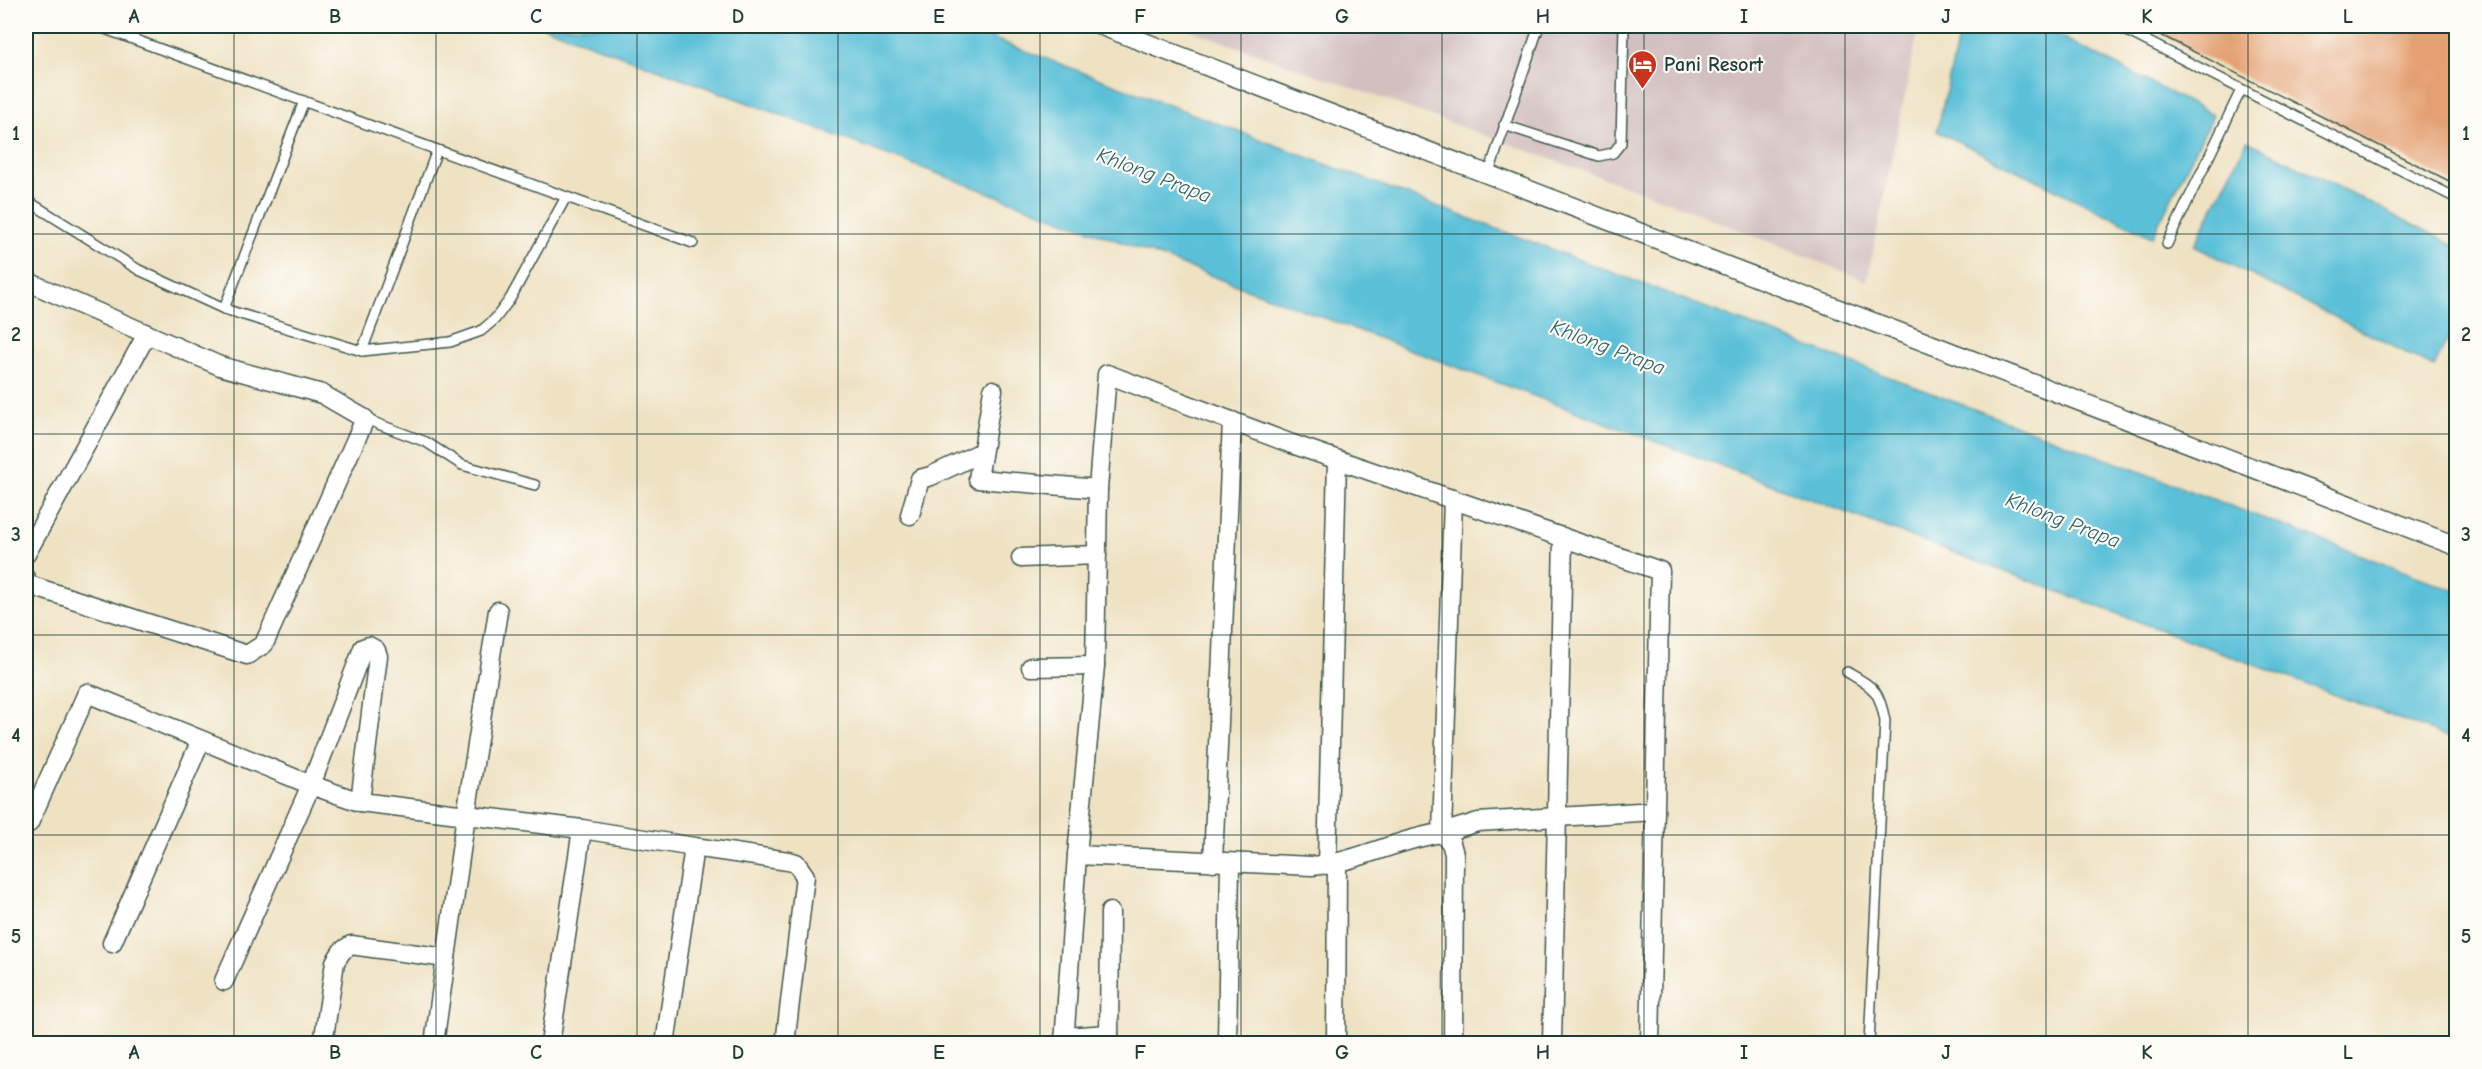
<svg xmlns="http://www.w3.org/2000/svg" width="2482" height="1069" font-family="'Comic Neue',sans-serif">
  <style>
    .industrial { fill: #d2bfbf }
    .water { fill: #5ac0d8; stroke: #3c7e86; stroke-width: 1.5 }
    .building { fill: #e4a072 }
    .lines { fill: none; stroke-linecap: round; stroke-linejoin: round }
    .service-casing { stroke: #3e5649; stroke-width: 12 }
    .minor-casing { stroke: #3e5649; stroke-width: 21 }
    .service { stroke: #fff; stroke-width: 9 }
    .minor { stroke: #fff; stroke-width: 18 }
    .grid { fill: none; stroke: #1f3d34; stroke-width: 1.5; stroke-opacity: 0.55 }
    .labels { text-anchor: middle; stroke-width: 4.5; stroke-linejoin: round; paint-order: stroke }
    .poi-label { font-size: 20px; font-weight: bold; fill: #1f3d34; stroke: #fdfcf7; text-anchor: start }
    .water-label { font-size: 21px; font-style: italic; fill: #316465; stroke: #fdfcf7 }
    .neatline { fill: none; stroke: #1f3d34; stroke-width: 2 }
    .grid-label { font-size: 20px; text-anchor: middle; font-weight: bold; fill: #1f3d34 }
  </style>
  <rect width="100%" height="100%" fill="#fdfcf7"/>
  <filter id="ink" filterUnits="userSpaceOnUse"><feTurbulence type="fractalNoise" baseFrequency=".0167" numOctaves="2"/><feDisplacementMap in="SourceGraphic" scale="12" xChannelSelector="R" yChannelSelector="G"/><feConvolveMatrix kernelMatrix="1 2 1 2 8 2 1 2 1" color-interpolation-filters="sRGB"/></filter>
  <filter id="wash" filterUnits="userSpaceOnUse"><feTurbulence type="fractalNoise" baseFrequency=".008" numOctaves="4" result="noise"/><feDisplacementMap in="SourceGraphic" scale="24" xChannelSelector="R" yChannelSelector="G"/><feGaussianBlur stdDeviation="1.35" result="paint"/><feColorMatrix in="noise" values="0 0 0 0 0 0 0 0 0 0 0 0 0 0 0 0 0 1.4 0 .05"/><feComposite in="paint" operator="in"/></filter>
  <g filter="url(#wash)">
    <rect width="100%" height="100%" fill="#efe2c3"/>
    <!-- industrial -->
    <polygon class="industrial" points="1180,26 1919,26 1867,281 1659,198"/>
    <!-- water -->
    <g class="water">
      <polygon points="542,26 960,26 2456,591 2456,740"/>
      <polygon points="1961,26 2040,26 2213,115 2152,237 1937,131"/>
      <polygon points="2247,141 2456,246 2456,322 2434,367 2194,246"/>
    </g>
    <g id="blocks">
      <!-- building -->
      <polygon class="building" points="2143,26 2457,26 2457,185"/>
    </g>
  </g>
  <g filter="url(#ink)">
    <use href="#blocks" fill-opacity="0" stroke="#3e5649" stroke-width="1.5"/>
    <g class="lines">
      <defs>
        <g id="service">
          <polyline points="97,26 693,243"/>
          <polyline points="2117,26 2456,198"/>
          <polyline points="1504,125 1599,156 1613,153 1621,143 1624,26"/>
          <polyline points="1488,175 1539,26"/>
          <polyline points="26,200 139,270 224,309 362,351 450,342 481,331 495,319 510,299 566,197"/>
          <polyline points="2167,244 2241,90"/>
          <polyline points="224,309 304,101"/>
          <polyline points="362,351 437,150"/>
          <polyline points="365,419 426,442 462,465 535,485"/>
          <path d="M1847 672C1874 688 1879 689 1885 721L1869 1044"/>
        </g>
        <g id="minor">
          <polyline points="1102,26 2456,546"/>
          <polyline points="26,281 220,366 322,394 365,419 264,644 247,655 29,585 26,579"/>
          <polyline points="993,390 978,479 1098,489 1095,666 1077,855"/>
          <polyline points="1098,489 1107,374 1292,444 1660,571 1650,1044"/>
          <polyline points="1453,499 1442,833 1478,822 1655,811"/>
          <polyline points="910,515 920,479 931,476 982,452"/>
          <polyline points="26,554 147,334"/>
          <polyline points="1021,558 1097,555"/>
          <polyline points="1031,667 1095,666"/>
          <polyline points="29,823 87,693 311,785 360,802 582,829 694,847 665,1044"/>
          <polyline points="694,847 788,861 796,863 805,876 785,1044"/>
          <polyline points="1213,862 1232,421"/>
          <polyline points="1327,865 1337,460"/>
          <polyline points="112,943 201,740"/>
          <polyline points="224,981 311,785 362,651 363,648 369,646 376,650 378,656 360,802"/>
          <polyline points="1064,1037 1109,1034"/>
          <polyline points="323,1044 335,962 342,951 351,945 446,958"/>
          <polyline points="434,1044 466,815 498,611"/>
          <polyline points="550,1044 582,829"/>
          <path d="M1064 1044 1077 855 1312 866C1357 863 1396 839 1442 833L1451 843 1454 854 1453 1044"/>
          <polyline points="1109,1044 1110,912"/>
          <polyline points="1227,1044 1230,863"/>
          <polyline points="1336,1044 1337,864"/>
          <polyline points="1552,1044 1563,537"/>
        </g>
      </defs>
      <!-- service casing -->
      <use href="#service" class="service-casing"/>
      <!-- minor casing -->
      <use href="#minor" class="minor-casing"/>
      <!-- service -->
      <use href="#service" class="service"/>
      <!-- minor -->
      <use href="#minor" class="minor"/>
    </g>
  </g>
  <!-- grid -->
  <path class="grid" d="M234 26V1044M436 26V1044M637 26V1044M838 26V1044M1040 26V1044M1241 26V1044M1442 26V1044M1644 26V1044M1845 26V1044M2046 26V1044M2248 26V1044M26 234H2456M26 434H2456M26 635H2456M26 835H2456"/>
  <!-- icons -->
  <defs>
    <symbol id="hotel-pin" viewBox="-11 -11 22 30"><path d="M0 17L-7.5 6A9.5 9.5 0 1 1 7.5 6Z" fill="#c8321e" stroke="#fdfcf7"/><path d="M-6-4.5h1.5V1H6V5H4.5V3h-9V5H-6ZM-4 0a1.8 1.8 0 1 1 3.6 0ZM.5 0V-2.5h3Q6-2.5 6 0Z" fill="#fff"/></symbol>
  </defs>
  <g fill-rule="evenodd">
    <use href="#hotel-pin" x="1626" y="48" width="33" height="45"/>
  </g>
  <g class="labels">
    <!-- poi labels -->
    <g class="poi-label">
      <text x="1664" y="71">Pani Resort</text>
    </g>
    <!-- water labels -->
    <g class="water-label">
      <text transform="translate(1154 175) rotate(21)" y="7">Khlong Prapa</text>
      <text transform="translate(1608 347) rotate(21)" y="7">Khlong Prapa</text>
      <text transform="translate(2063 520) rotate(21)" y="7">Khlong Prapa</text>
    </g>
  </g>
  <!-- margin -->
  <rect width="2482" height="1069" fill="none" stroke="#fdfcf7" stroke-width="66"/>
  <rect x="33" y="33" width="2416" height="1003" class="neatline"/>
  <g class="grid-label">
    <text x="134" y="23">A</text>
    <text x="335" y="23">B</text>
    <text x="536" y="23">C</text>
    <text x="738" y="23">D</text>
    <text x="939" y="23">E</text>
    <text x="1140" y="23">F</text>
    <text x="1342" y="23">G</text>
    <text x="1543" y="23">H</text>
    <text x="1744" y="23">I</text>
    <text x="1946" y="23">J</text>
    <text x="2147" y="23">K</text>
    <text x="2348" y="23">L</text>
    <text x="16" y="140">1</text>
    <text x="2466" y="140">1</text>
    <text x="16" y="341">2</text>
    <text x="2466" y="341">2</text>
    <text x="16" y="541">3</text>
    <text x="2466" y="541">3</text>
    <text x="16" y="742">4</text>
    <text x="2466" y="742">4</text>
    <text x="16" y="943">5</text>
    <text x="2466" y="943">5</text>
    <text x="134" y="1059">A</text>
    <text x="335" y="1059">B</text>
    <text x="536" y="1059">C</text>
    <text x="738" y="1059">D</text>
    <text x="939" y="1059">E</text>
    <text x="1140" y="1059">F</text>
    <text x="1342" y="1059">G</text>
    <text x="1543" y="1059">H</text>
    <text x="1744" y="1059">I</text>
    <text x="1946" y="1059">J</text>
    <text x="2147" y="1059">K</text>
    <text x="2348" y="1059">L</text>
  </g>
</svg>
